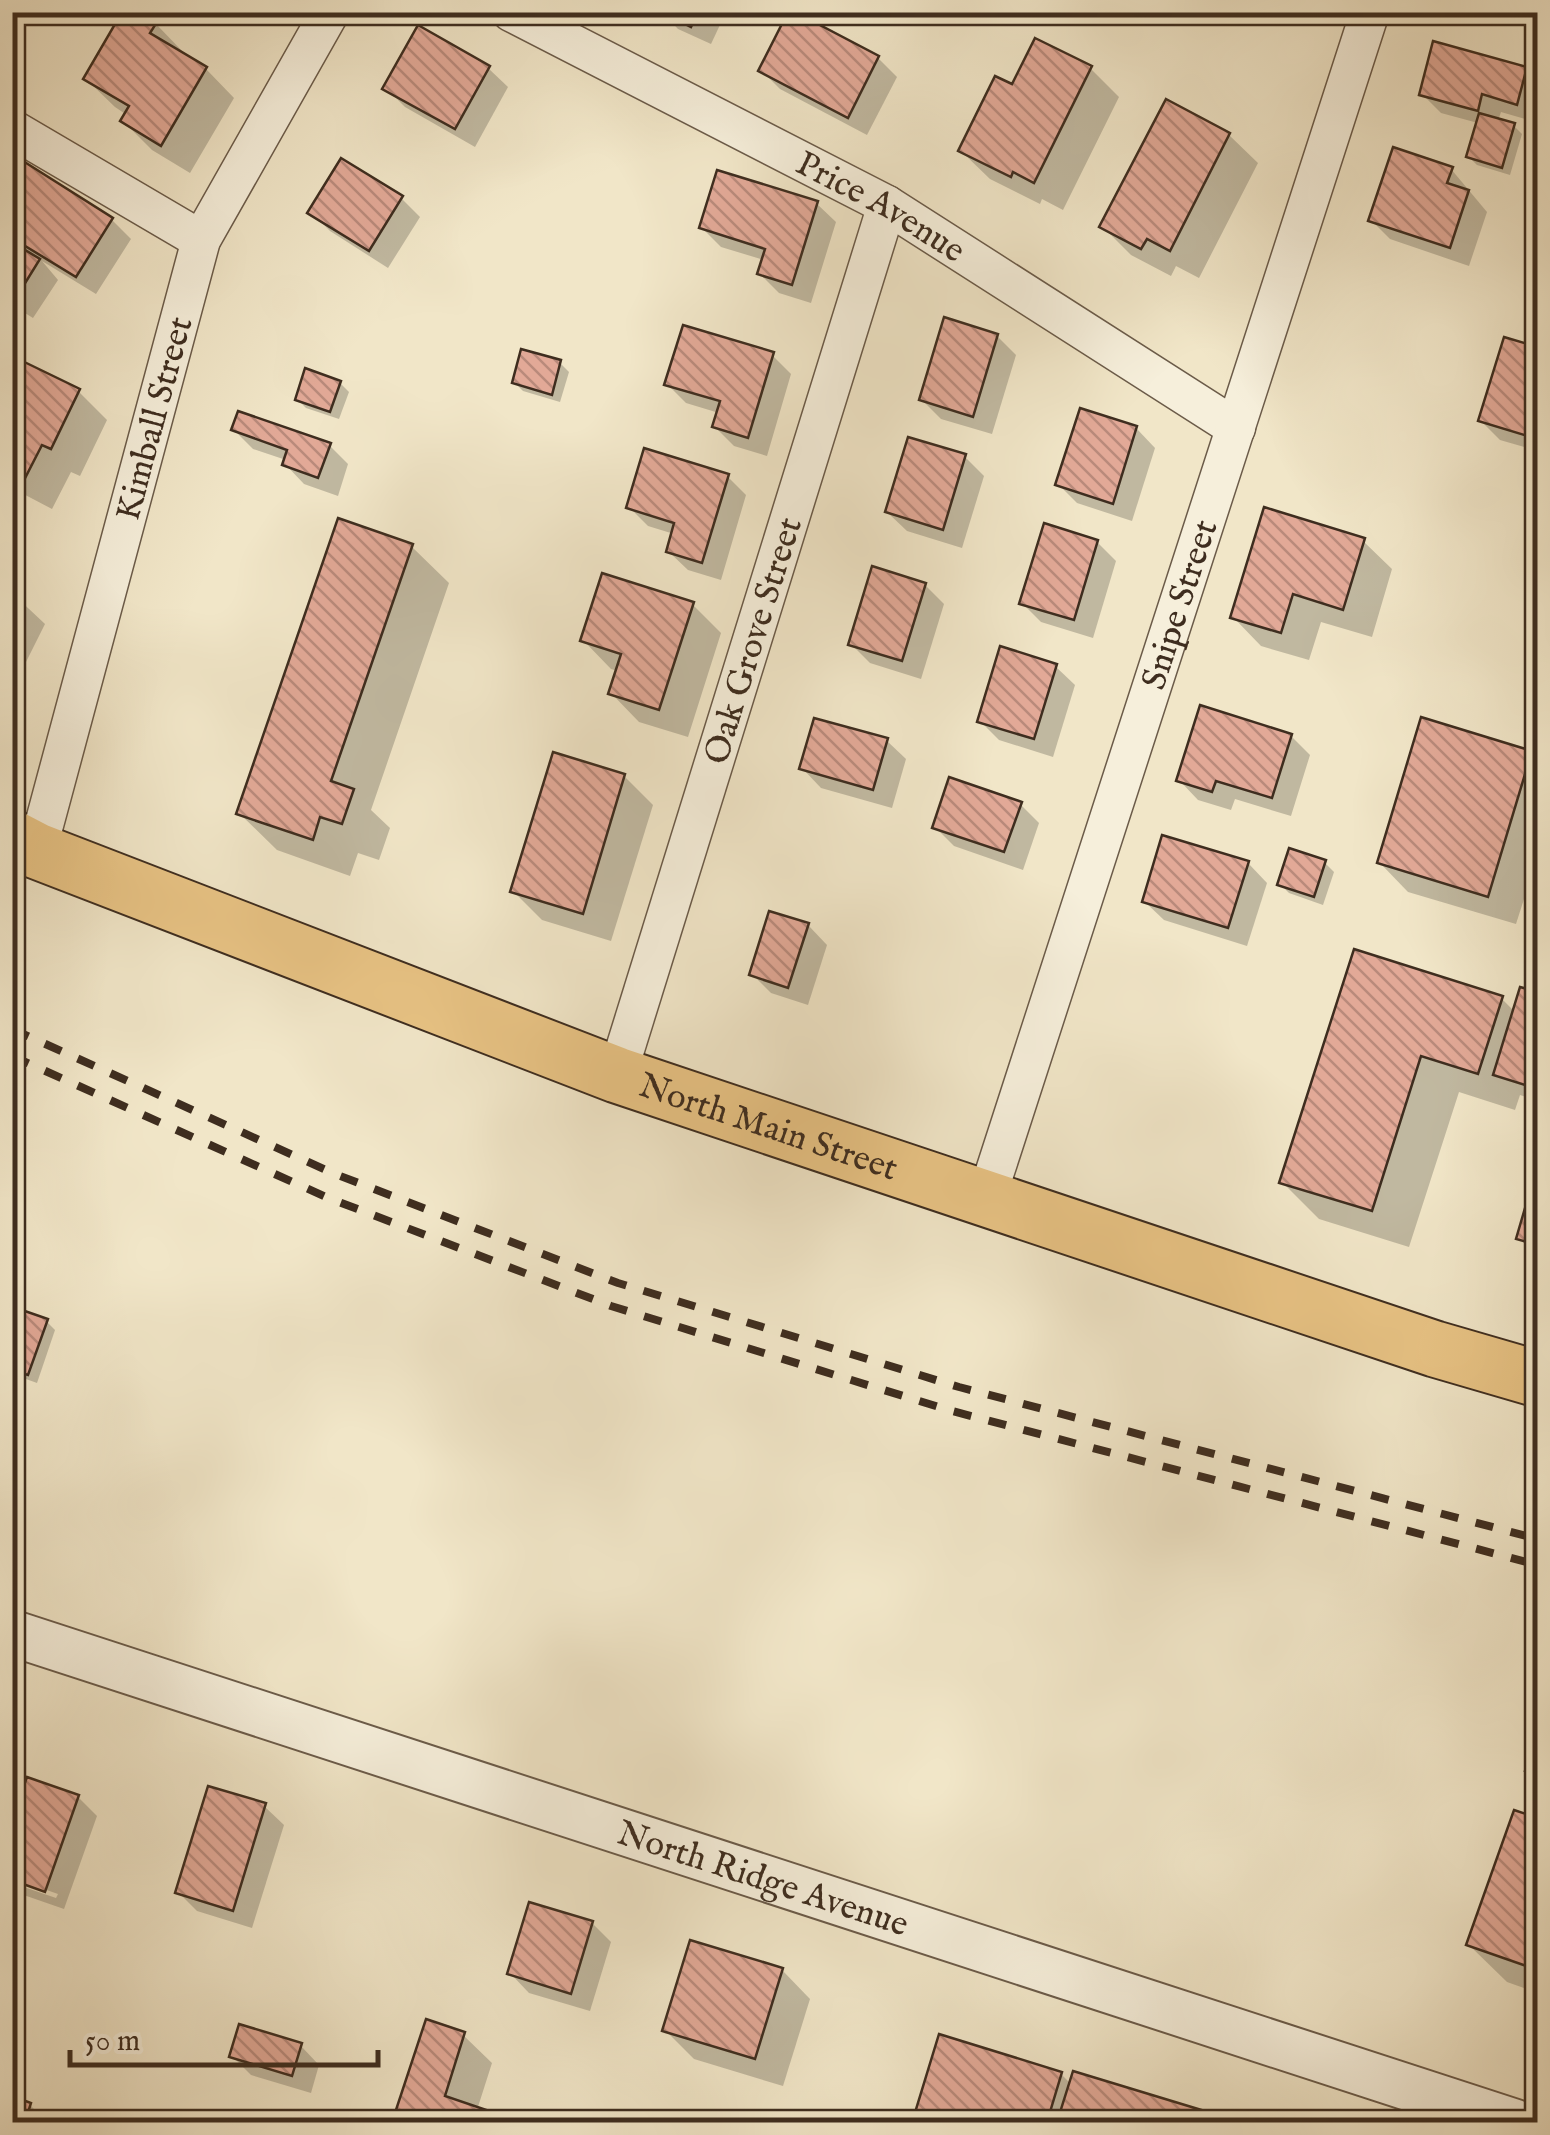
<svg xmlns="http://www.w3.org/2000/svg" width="1550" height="2135" font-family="'IM FELL English',serif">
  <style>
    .shadow { fill: #0003; fill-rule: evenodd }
    .building { fill: url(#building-back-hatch); stroke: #3e2d1f; stroke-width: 2.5 }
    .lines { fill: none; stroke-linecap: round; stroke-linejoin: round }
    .minor-casing { stroke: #6b5b49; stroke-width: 41 }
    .tertiary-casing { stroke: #6b5b49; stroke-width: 49 }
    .primary-casing { stroke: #3e2d1f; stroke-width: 59 }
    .minor { stroke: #f6efdb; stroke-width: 38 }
    .tertiary { stroke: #f6efdb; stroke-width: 45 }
    .primary { stroke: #e8c384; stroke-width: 55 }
    .rail { stroke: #3e2d1f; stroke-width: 8; stroke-dasharray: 18 18; stroke-linecap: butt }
    .labels { text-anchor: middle; stroke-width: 10; stroke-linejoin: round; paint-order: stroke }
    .street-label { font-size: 35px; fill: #3e2d1f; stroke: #f6efdb }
  </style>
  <defs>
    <pattern id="building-back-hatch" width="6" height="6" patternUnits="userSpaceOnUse" patternTransform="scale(2.5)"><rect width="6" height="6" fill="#e2a997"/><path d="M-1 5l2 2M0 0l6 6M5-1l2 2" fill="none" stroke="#b98a7b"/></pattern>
  </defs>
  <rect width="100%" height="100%" fill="#f1e6c8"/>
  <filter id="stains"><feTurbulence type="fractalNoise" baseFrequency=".002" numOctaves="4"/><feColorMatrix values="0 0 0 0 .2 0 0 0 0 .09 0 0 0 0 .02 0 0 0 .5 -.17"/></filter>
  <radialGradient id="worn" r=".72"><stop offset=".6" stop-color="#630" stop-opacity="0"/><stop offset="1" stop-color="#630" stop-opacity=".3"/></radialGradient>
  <!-- shadow -->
  <g class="shadow">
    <polygon points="136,12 156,24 184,53 183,55 206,69 234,98 190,173 152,150 123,121 127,115 115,107 86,79"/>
    <polygon points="662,12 726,12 711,44 678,29"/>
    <polygon points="878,58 897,77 867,135 780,89 761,70"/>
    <polygon points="488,68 508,87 475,147 405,107 386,88"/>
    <polygon points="1090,68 1119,97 1063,210 1042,199 1040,204 990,179 961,151 1013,88"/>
    <polygon points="1526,69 1538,81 1536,122 1501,112 1498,121 1513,125 1522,134 1510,175 1477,165 1468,156 1478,123 1441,113 1422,94"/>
    <polygon points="1229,135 1258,163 1199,278 1176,266 1171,276 1131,255 1103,227"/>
    <polygon points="1451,169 1487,212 1469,266 1390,239 1371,220"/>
    <polygon points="12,182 112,220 131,239 96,294 42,261 58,280 33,318 12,305"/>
    <polygon points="401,198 420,217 388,268 330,231 311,212"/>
    <polygon points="816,203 836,222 811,303 779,293 760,274 764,260 721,247 702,228"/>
    <polygon points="997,336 1016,355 992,434 941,419 922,400"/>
    <polygon points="1538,350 1538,451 1500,440 1481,421"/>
    <polygon points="772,355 791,374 767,456 734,446 715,427 719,413 686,403 667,384"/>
    <polygon points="12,359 78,391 107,420 80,476 71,472 52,509 12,488"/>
    <polygon points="560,363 569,372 560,402 523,391 514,382"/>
    <polygon points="340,383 349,392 339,419 306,408 297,399"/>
    <polygon points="1136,428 1155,448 1132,521 1077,503 1058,484"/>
    <polygon points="234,430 329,445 348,464 338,496 304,484 285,464 286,460 253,449"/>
    <polygon points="965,457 984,476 962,548 907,531 887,512"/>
    <polygon points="727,476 746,495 721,580 688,570 668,551 674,534 648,526 629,507"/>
    <polygon points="1363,541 1392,569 1372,637 1321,622 1309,660 1261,646 1233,617"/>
    <polygon points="1097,542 1116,561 1093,638 1041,622 1022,603"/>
    <polygon points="411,546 449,583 371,810 390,828 379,860 358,853 350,876 277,850 239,813"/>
    <polygon points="925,585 944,604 921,679 870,663 851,644"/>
    <polygon points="12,593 45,624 12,690"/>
    <polygon points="692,604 721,633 688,737 639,722 611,693 618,671 611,669 583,640"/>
    <polygon points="1055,666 1075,685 1053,757 999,740 980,721"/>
    <polygon points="1291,736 1310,755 1291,816 1235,799 1231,810 1198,800 1179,780"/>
    <polygon points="886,740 906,759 892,808 821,788 802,768"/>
    <polygon points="1531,753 1538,760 1538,855 1516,924 1408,892 1380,863"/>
    <polygon points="624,776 653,805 611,941 542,920 513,891"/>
    <polygon points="1020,804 1039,823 1023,870 954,846 935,827"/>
    <polygon points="1248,863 1267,883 1247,946 1164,920 1144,901"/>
    <polygon points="1325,863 1334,872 1323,905 1289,893 1280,884"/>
    <polygon points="808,925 827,945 808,1005 771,993 752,974"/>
    <polygon points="1355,952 1501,998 1515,1012 1538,995 1538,1107 1535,1100 1520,1095 1515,1110 1459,1092 1409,1247 1319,1219 1282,1182"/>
    <polygon points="1538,1188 1538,1257 1519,1238"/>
    <polygon points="46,1321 55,1330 37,1383 12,1374 12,1337"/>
    <path d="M78 1797 97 1816 64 1909 15 1892 12 1826ZM15 1879 58 1894 56 1898 15 1884Z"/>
    <polygon points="264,1806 284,1825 252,1928 197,1911 178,1892"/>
    <polygon points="1538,1821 1538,1993 1507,1982 1469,1945"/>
    <polygon points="592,1923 611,1942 590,2011 529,1993 510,1973"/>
    <polygon points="782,1970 810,1999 783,2086 694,2059 665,2030"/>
    <polygon points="428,2023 463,2035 492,2063 477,2110 509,2122 395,2122"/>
    <polygon points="300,2045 319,2065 311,2093 251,2075 232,2056"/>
    <polygon points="1061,2074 1071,2084 1074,2074 1232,2122 924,2122 917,2115"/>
    <polygon points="12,2099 30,2105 47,2122 12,2122"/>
  </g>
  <!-- building -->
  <g class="building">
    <polygon points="122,12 141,12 157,22 150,33 207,67 161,146 120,121 129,106 83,79"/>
    <polygon points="661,12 698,12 691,27"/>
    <polygon points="788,12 795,12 879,56 848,118 758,71"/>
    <polygon points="418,25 490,66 455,129 382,89"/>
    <polygon points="1035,38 1092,66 1034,183 1013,172 1011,177 958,151 995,76 1012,84"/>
    <polygon points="1433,41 1527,67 1517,105 1482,94 1478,111 1419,95"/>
    <polygon points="1166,99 1230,133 1170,251 1147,239 1141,249 1099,227"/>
    <polygon points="1479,113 1515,123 1502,168 1466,157"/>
    <polygon points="1393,147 1453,167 1447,183 1469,190 1450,248 1368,221"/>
    <polygon points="341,158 403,196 369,251 307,213"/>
    <polygon points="23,161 113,218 76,277 12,238 12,178"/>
    <polygon points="717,170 818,201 792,285 757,274 765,249 699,228"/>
    <polygon points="12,242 40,259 14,301 12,300"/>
    <polygon points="944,317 998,334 973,417 919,400"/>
    <polygon points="683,325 774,352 748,438 712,427 720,401 664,385"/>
    <polygon points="1504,337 1538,347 1538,417 1531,437 1478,421"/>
    <polygon points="521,349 561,360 552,395 512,383"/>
    <polygon points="12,356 80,389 51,449 42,445 23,482 12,477"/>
    <polygon points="305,368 341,381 330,412 295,400"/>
    <polygon points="1080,408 1137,426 1113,504 1055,485"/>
    <polygon points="238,411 331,443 318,478 282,465 287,450 231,430"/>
    <polygon points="908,437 966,454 943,530 885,512"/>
    <polygon points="644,448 729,474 702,563 666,552 674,523 626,508"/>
    <polygon points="1264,507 1365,538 1343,610 1293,594 1281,633 1230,618"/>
    <polygon points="338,518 413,544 331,781 354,789 342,824 320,817 313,840 236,814"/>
    <polygon points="1044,523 1098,540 1074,620 1019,604"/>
    <polygon points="872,566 926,583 902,661 848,645"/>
    <polygon points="602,573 694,602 659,710 608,694 621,654 580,641"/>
    <polygon points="1000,646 1057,664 1034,739 977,722"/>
    <polygon points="1200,705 1292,734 1272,798 1216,781 1212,792 1176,781"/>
    <polygon points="1421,717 1532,751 1488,897 1377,863"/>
    <polygon points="814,718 888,738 873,790 799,769"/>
    <polygon points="553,752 625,774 583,914 510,892"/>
    <polygon points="949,777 1022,802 1004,852 932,828"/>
    <polygon points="1162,835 1249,861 1228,928 1142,902"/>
    <polygon points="1289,848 1326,860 1314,897 1277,885"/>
    <polygon points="769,911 809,923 788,988 749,975"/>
    <polygon points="1354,949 1503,996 1478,1074 1421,1056 1372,1211 1279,1183"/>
    <polygon points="1520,987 1538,992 1538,1043 1525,1085 1493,1075"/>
    <polygon points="1532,1184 1538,1185 1538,1245 1516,1239"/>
    <polygon points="19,1309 48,1319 28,1375 12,1370 12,1329"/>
    <polygon points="1535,1736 1538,1737 1538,1775 1525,1771"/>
    <polygon points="27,1777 79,1795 45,1892 12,1880 12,1818"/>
    <polygon points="208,1786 266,1803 233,1911 175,1893"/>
    <polygon points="1514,1810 1538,1818 1538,1970 1466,1945"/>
    <polygon points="529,1902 593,1921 571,1994 507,1974"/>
    <polygon points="690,1940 783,1968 755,2059 662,2031"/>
    <polygon points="426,2019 465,2032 445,2096 507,2117 505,2122 392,2122"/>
    <polygon points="239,2024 302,2043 292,2076 229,2057"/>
    <polygon points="939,2034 1062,2072 1047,2122 935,2122 914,2116"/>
    <polygon points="1073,2071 1241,2122 1057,2122"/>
    <polygon points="12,2096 31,2103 25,2122 12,2122"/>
  </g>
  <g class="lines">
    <defs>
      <g id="minor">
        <path id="s1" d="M511 12 887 205 1236 428"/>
        <polyline points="12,129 201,240"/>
        <path id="s2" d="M37 851 201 240 330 12"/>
        <path id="s3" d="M617 1075 887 205"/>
        <path id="s4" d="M987 1196 1370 12"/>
      </g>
      <g id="tertiary">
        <path id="s5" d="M12 1633 1514 2122"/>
      </g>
      <g id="primary">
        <path id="s6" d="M12 838 37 851 617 1075 1435 1349 1538 1379"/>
      </g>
    </defs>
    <!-- minor casing -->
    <use href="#minor" class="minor-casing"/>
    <!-- tertiary casing -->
    <use href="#tertiary" class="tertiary-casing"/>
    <!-- primary casing -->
    <use href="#primary" class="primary-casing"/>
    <!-- minor -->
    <use href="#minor" class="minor"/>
    <!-- tertiary -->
    <use href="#tertiary" class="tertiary"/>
    <!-- primary -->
    <use href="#primary" class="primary"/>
    <!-- rail -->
    <g class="rail">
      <polyline points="12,1029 335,1174 618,1283 959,1387 1538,1539"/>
      <polyline points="12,1056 326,1197 611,1306 952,1411 1538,1565"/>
    </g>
  </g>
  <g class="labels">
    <!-- street labels -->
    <g class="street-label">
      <text dy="12" stroke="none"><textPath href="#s1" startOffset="418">Price Avenue</textPath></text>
      <text dy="12" stroke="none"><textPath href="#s2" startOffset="448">Kimball Street</textPath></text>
      <text dy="12" stroke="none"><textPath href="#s4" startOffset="622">Snipe Street</textPath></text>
      <text dy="12" stroke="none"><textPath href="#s3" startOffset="455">Oak Grove Street</textPath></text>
      <text dy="12" stroke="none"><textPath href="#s6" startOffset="810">North Main Street</textPath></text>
      <text dy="12" stroke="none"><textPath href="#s5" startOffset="790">North Ridge Avenue</textPath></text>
    </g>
  </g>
  <!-- margin -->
  <rect width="1550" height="2135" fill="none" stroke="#f1e6c8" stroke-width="50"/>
  <rect x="15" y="15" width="1520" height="2105" fill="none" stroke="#3e2d1f" stroke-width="5"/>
  <rect x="25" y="25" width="1500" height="2085" fill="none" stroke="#3e2d1f" stroke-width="2.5"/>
  <!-- scale -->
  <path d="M70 2050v15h308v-15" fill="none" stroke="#3e2d1f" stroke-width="5"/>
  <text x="85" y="2050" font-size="30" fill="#3e2d1f" stroke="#f6efdb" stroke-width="8" paint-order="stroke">50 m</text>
  <rect width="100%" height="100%" filter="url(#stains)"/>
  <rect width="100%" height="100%" fill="url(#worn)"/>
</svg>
